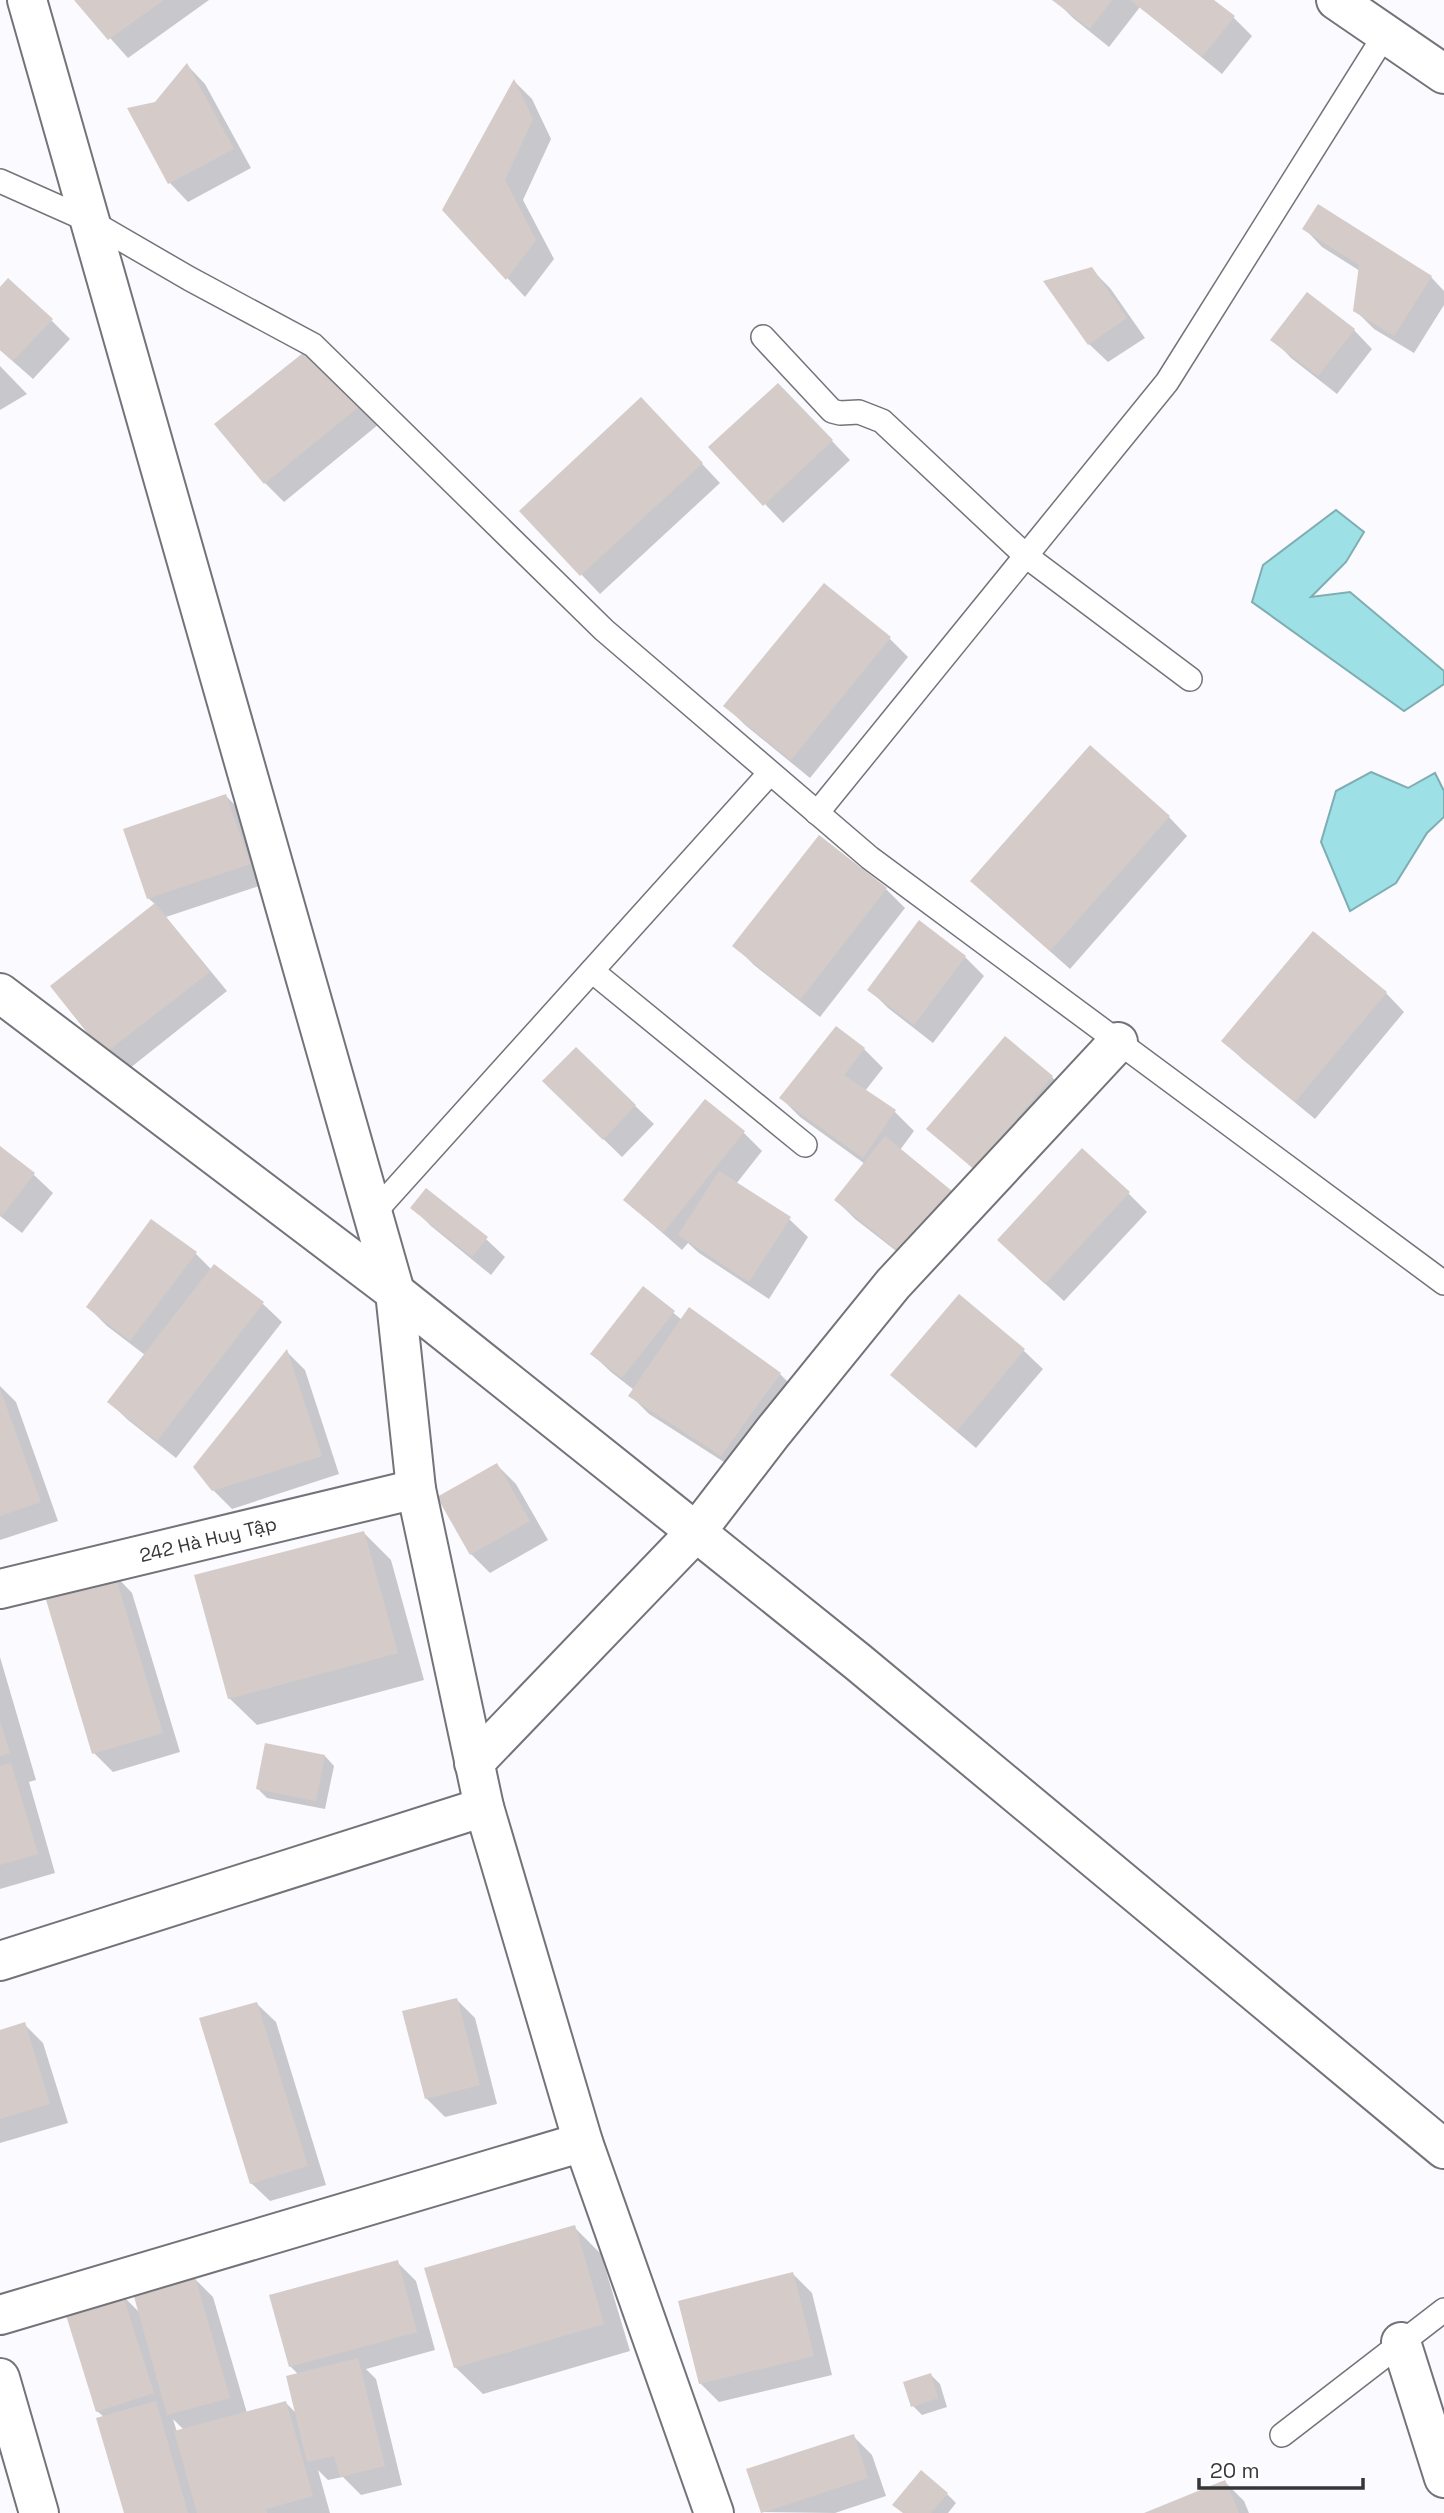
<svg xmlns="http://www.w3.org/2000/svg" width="1444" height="2513" font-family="'Space Grotesk',sans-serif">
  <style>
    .water { fill: #9de0e6; stroke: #7eadb2; stroke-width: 2 }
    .shadow { fill: #0003; fill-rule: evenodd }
    .building { fill: #d5ccc9 }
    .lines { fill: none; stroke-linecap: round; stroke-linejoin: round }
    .lane-casing { stroke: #73737a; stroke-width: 26 }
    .street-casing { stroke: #73737a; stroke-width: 42 }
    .lane { stroke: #fff; stroke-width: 23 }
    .street { stroke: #fff; stroke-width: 38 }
    .labels { text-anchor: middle; stroke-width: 6; stroke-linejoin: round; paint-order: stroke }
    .street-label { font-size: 19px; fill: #363639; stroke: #fff }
  </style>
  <rect width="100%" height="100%" fill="#fafaff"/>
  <!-- water -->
  <g class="water">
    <polygon points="1336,510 1364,532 1346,562 1311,597 1350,592 1444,671 1444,684 1404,711 1252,602 1263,565"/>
    <polygon points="1371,772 1408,788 1435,773 1444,791 1444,817 1427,833 1396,883 1350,911 1321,842 1336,791"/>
  </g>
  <!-- shadow -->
  <g class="shadow">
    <polygon points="76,0 209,0 128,58"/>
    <polygon points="1055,0 1211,0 1233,17 1252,36 1222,74 1140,7 1109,47 1073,18"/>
    <polygon points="187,65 205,84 251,168 188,202 170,183 156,104"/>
    <polygon points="514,81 532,99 551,139 523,200 554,259 525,297 444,210"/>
    <polygon points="1304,228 1431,277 1444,291 1444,305 1414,353 1374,329 1355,310 1360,271 1322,247"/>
    <polygon points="1091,269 1110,288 1145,338 1108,362 1089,344"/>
    <polygon points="0,289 51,320 70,339 33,379 0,350"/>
    <polygon points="1354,330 1372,349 1337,394 1291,358 1273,339"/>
    <polygon points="312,347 379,424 284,502 265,483"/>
    <polygon points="0,366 27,394 0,410"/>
    <polygon points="797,404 850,460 783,523 765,504"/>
    <polygon points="660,419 720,483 600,594 521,511"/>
    <polygon points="824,586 890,639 908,657 810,778 745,725 726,706"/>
    <polygon points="226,796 245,815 268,883 166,917 227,991 125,1072 106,1053 156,905 148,898"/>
    <polygon points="1169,817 1187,836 1070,969 991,899"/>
    <polygon points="886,889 905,908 820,1017 754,965 735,946"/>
    <polygon points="920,923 965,957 984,976 933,1043 888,1008 869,989"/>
    <polygon points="1386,993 1404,1012 1315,1119 1242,1059 1224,1041"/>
    <polygon points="836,1028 864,1049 883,1068 865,1091 895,1112 914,1131 900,1150 951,1192 970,1211 922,1271 855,1219 836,1200 865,1164 800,1117 781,1098"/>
    <polygon points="576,1049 654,1124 622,1157 563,1100"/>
    <polygon points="1052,1077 1070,1096 993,1186 928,1129"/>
    <polygon points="743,1132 762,1151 736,1184 789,1219 808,1237 769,1299 699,1253 688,1243 682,1250 625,1200"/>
    <polygon points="0,1148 34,1175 53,1193 22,1233 0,1216"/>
    <polygon points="1128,1193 1147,1212 1064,1301 1018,1259"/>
    <polygon points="412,1207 486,1239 505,1257 491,1275 431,1226"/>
    <polygon points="195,1253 212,1270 214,1267 263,1304 282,1322 176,1458 128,1420 109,1402 145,1355 107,1326 88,1307"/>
    <polygon points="643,1288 682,1320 780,1374 799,1393 741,1473 649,1414 631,1396 634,1390 611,1372 592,1354"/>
    <polygon points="959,1296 1024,1351 1043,1369 976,1448 911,1393 893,1375"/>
    <polygon points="287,1352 305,1370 339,1474 232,1509 213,1490"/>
    <polygon points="0,1386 16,1402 58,1521 0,1540"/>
    <polygon points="497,1465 516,1484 548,1540 490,1573 471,1554"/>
    <polygon points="364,1533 391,1560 424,1680 257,1725 229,1698"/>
    <polygon points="114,1574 132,1593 180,1752 113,1772 94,1753"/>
    <polygon points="0,1657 36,1780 29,1782 55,1873 0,1889"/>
    <polygon points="325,1756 334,1766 325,1809 267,1798 258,1789"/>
    <polygon points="456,1999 475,2018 497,2104 445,2117 426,2098"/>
    <polygon points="257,2004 276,2022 326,2185 270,2201 251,2183"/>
    <polygon points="24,2024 43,2043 68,2123 0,2143 0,2031"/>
    <polygon points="574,2227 601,2254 630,2351 483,2394 455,2367"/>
    <path d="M397 2262 416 2281 435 2350 366 2369 376 2379 402 2485 361 2495 343 2477 328 2480 318 2470 330 2513H126L104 2417 97 2411 122 2295 140 2313 195 2279 213 2297 247 2413 286 2403 297 2414 299 2375 290 2366ZM173 2419 184 2430 177 2432Z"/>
    <polygon points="793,2274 812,2293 832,2375 719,2402 700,2383"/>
    <polygon points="931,2375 940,2384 947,2407 922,2415 913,2406"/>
    <polygon points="853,2436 872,2455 886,2496 835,2513 762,2512"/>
    <polygon points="1225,2482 1244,2501 1249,2513 1149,2513"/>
    <polygon points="947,2494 956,2503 948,2513 903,2513"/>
  </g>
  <!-- building -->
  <g class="building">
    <polygon points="74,0 164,0 108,40"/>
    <polygon points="1052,0 1112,0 1090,29"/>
    <polygon points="1130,0 1214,0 1235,16 1202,57"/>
    <polygon points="187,63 234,149 168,184 127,108 155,102"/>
    <polygon points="514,79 533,119 505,180 536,240 506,280 442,210"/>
    <polygon points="1318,204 1432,276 1394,336 1353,311 1359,265 1302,229"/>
    <polygon points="1092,267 1127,318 1088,345 1043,281"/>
    <polygon points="8,278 53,319 13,361 0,350 0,287"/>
    <polygon points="1307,292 1355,329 1318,376 1270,340"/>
    <polygon points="313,345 361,405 264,484 214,424"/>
    <polygon points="778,383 833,440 763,506 708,447"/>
    <polygon points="641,397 703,463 580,576 519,511"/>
    <polygon points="824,583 891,637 791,760 723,706"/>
    <polygon points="1090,745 1170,816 1050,951 970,881"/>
    <polygon points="226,794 250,864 147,899 123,829"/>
    <polygon points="819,835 887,888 800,1000 732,946"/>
    <polygon points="155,903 210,972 104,1054 50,986"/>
    <polygon points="919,920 966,956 914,1025 867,990"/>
    <polygon points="1313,931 1387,992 1295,1102 1221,1041"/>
    <polygon points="836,1026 865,1048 844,1075 896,1110 863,1158 779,1098"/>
    <polygon points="1005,1036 1053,1076 974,1169 926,1129"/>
    <polygon points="576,1047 636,1105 603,1140 542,1081"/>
    <polygon points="705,1099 745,1131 663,1233 623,1200"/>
    <polygon points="885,1136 952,1191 902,1254 834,1200"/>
    <polygon points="0,1146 35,1173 2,1216 0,1214"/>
    <polygon points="1082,1148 1130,1192 1045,1284 997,1240"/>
    <polygon points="719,1171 791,1217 749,1282 678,1235"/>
    <polygon points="426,1188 488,1237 472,1257 410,1208"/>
    <polygon points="151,1219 197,1252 130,1341 86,1307"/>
    <polygon points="214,1264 264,1302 157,1441 107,1402"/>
    <polygon points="643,1286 675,1311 622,1378 590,1354"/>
    <polygon points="959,1294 1025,1349 957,1431 890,1375"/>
    <polygon points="689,1307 781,1373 721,1456 628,1396"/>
    <polygon points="287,1349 322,1456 212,1491 193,1467"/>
    <polygon points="0,1389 41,1502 0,1516"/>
    <polygon points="497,1463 530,1521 470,1555 437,1497"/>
    <polygon points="364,1531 398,1653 228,1699 194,1575"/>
    <polygon points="114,1572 163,1733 92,1754 44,1593"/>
    <polygon points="0,1721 10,1753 0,1756"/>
    <polygon points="265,1743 325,1755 316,1801 256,1789"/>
    <polygon points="11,1763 38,1854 0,1865 0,1766"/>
    <polygon points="457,1998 480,2085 425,2099 402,2011"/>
    <polygon points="257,2002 308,2166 250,2184 199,2018"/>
    <polygon points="25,2022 50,2104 0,2119 0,2030"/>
    <polygon points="575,2225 604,2324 454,2368 424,2268"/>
    <polygon points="398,2260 417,2332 289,2367 269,2295"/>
    <polygon points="793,2272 814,2356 699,2384 678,2301"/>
    <polygon points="195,2277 230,2398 167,2415 133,2293"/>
    <polygon points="122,2293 154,2393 96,2412 65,2312"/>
    <polygon points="358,2358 385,2466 340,2477 334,2456 307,2462 286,2376"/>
    <polygon points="931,2373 938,2398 911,2407 903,2382"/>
    <polygon points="156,2401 188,2513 124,2513 96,2418"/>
    <polygon points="286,2401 313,2496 266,2509 267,2513 197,2513 174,2431"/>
    <polygon points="854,2434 868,2478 761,2513 746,2469"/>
    <polygon points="921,2470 948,2493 931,2513 903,2513 892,2505"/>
    <polygon points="1225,2480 1239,2513 1144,2513"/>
  </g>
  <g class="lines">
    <defs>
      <g id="lane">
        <polyline points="0,181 90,221 190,279 313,345 604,630 870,858 1444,1283"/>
        <polyline points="763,337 832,411 840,413 859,412 882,421 1026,556 1190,679"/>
        <polyline points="817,813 1167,382 1386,33"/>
        <polyline points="592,971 805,1145"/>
        <polyline points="372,1215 770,773"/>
        <polyline points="1282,2435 1444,2310"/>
      </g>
      <g id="street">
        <polyline points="27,0 395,1292 416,1489 484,1807 583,2142 714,2513"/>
        <polyline points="1336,0 1444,74"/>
        <polyline points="0,993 395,1292 696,1532 858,1662 1444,2149"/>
        <path id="s1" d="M0 1589 416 1489"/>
        <polyline points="474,1763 696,1532 773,1432 893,1284 1118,1042"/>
        <polyline points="0,1961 484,1807"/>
        <polyline points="0,2315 583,2142"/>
        <polyline points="1401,2342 1444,2478"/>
        <polyline points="0,2378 39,2513"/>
      </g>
    </defs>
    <!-- lane casing -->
    <use href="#lane" class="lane-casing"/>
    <!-- street casing -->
    <use href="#street" class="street-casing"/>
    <!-- lane -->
    <use href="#lane" class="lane"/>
    <!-- street -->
    <use href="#street" class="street"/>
  </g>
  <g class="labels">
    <!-- street labels -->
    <g class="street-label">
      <text dy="7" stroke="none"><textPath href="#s1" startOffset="214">242 Hà Huy Tập</textPath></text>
    </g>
  </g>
  <!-- scale -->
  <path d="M1199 2478v10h164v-10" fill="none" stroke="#363639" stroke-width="3.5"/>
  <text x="1210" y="2478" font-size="21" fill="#363639" stroke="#ffffff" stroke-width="5" paint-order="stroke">20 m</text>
</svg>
